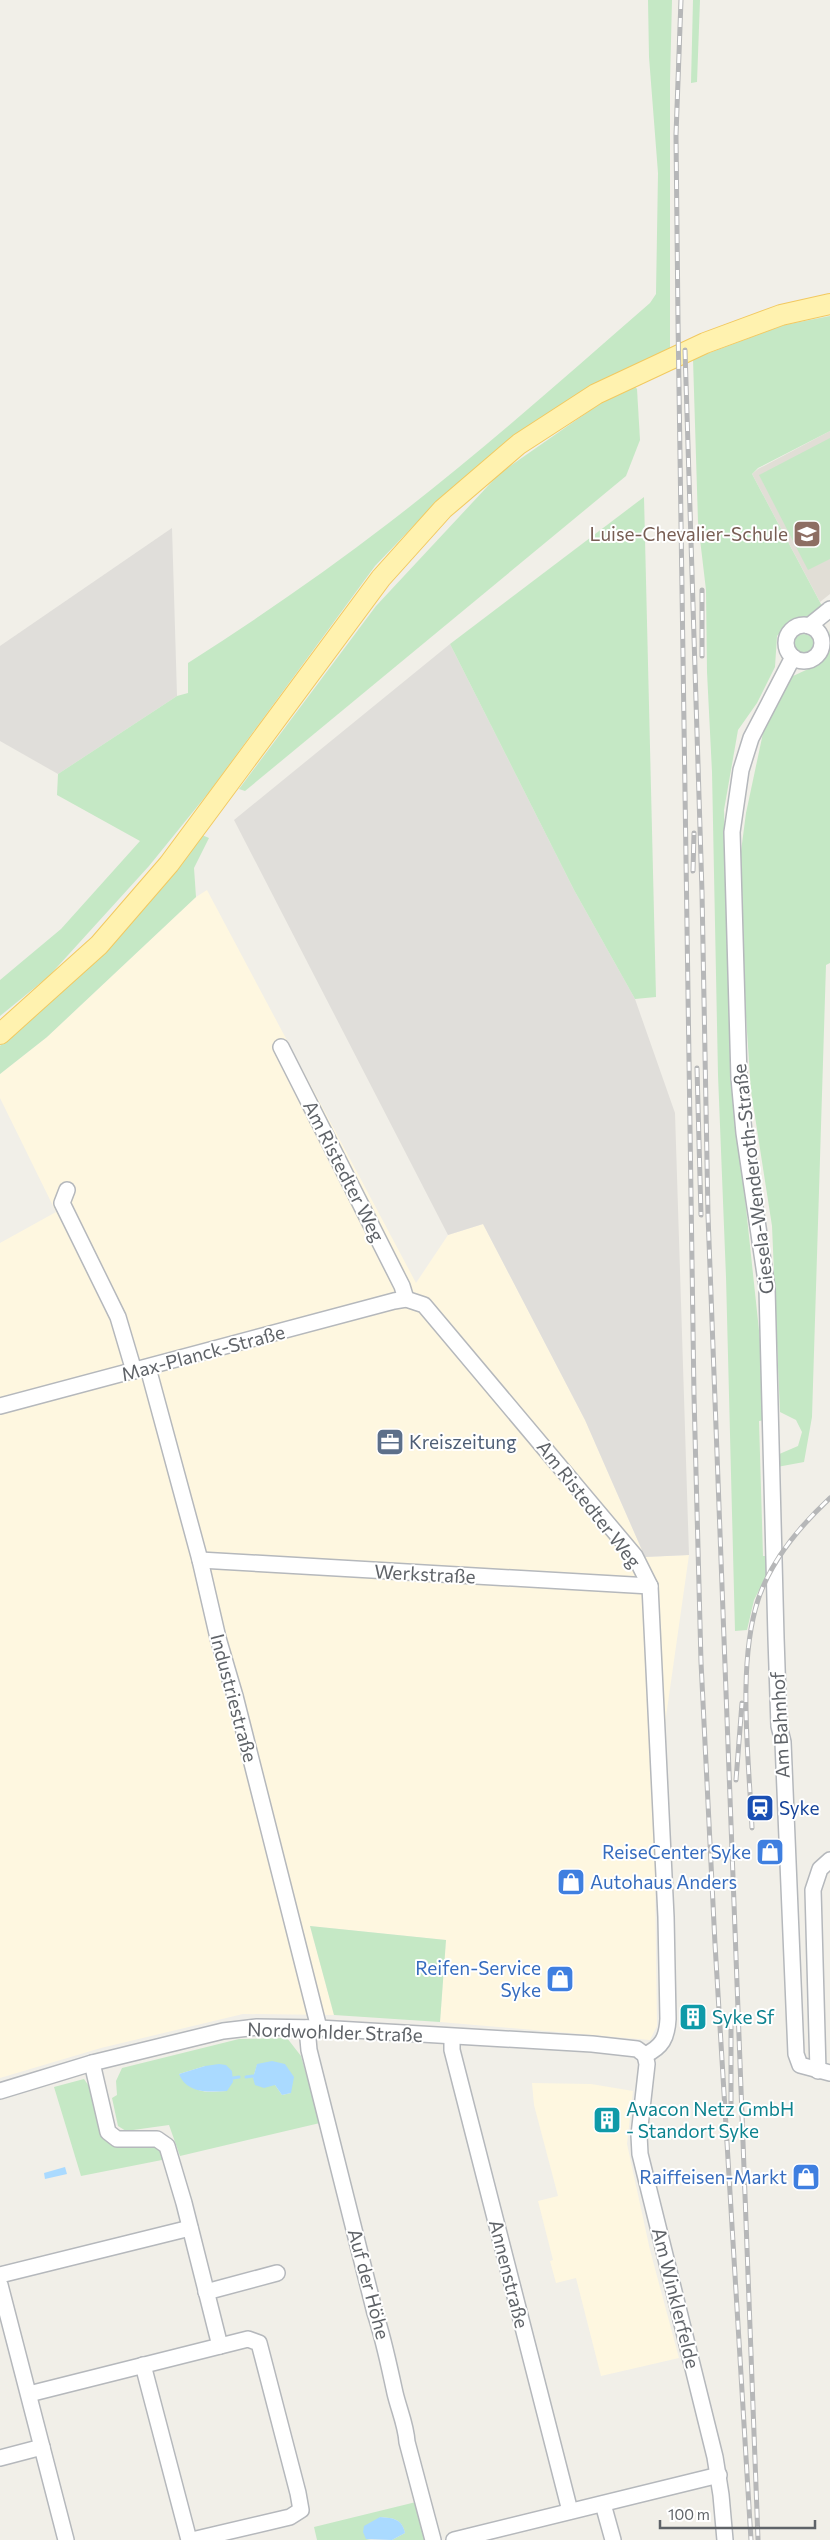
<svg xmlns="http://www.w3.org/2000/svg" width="830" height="2540" font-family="Commissioner,sans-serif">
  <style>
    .commercial { fill: #fef7e0 }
    .industrial { fill: #e0deda }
    .education { fill: #e1ded6 }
    .green { fill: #c5e8c5; fill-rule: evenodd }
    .water { fill: #aadaff }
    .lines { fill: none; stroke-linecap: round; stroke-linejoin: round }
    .stream { stroke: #aadaff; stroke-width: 3 }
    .minor-casing { stroke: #b5b8bc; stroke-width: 18 }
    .major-casing { stroke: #f2c960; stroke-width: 22 }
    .minor { stroke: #fff; stroke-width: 15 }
    .major { stroke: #fff2af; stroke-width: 20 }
    .rail-casing { stroke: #b6b7b8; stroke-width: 5 }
    .rail { stroke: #fff; stroke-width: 3; stroke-dasharray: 9; stroke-linecap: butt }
    .labels { text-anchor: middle; stroke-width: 4; stroke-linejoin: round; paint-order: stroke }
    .education-label { font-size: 19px; fill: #785e54; stroke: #fff; text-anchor: end }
    .street-label { font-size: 19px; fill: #5f6368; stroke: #fff }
    .service-label { font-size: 19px; fill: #4e5e75; stroke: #fff; text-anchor: start }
    .transit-label { font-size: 19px; fill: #164399; stroke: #fff; text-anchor: start }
    .shop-label { font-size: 19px; fill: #366cbe; stroke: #fff; text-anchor: end }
    .culture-label { font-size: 19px; fill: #0d838f; stroke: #fff; text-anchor: start }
  </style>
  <rect width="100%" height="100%" fill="#f1efe8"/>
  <!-- commercial -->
  <g class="commercial">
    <polygon points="207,890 416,1283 448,1235 483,1224 585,1420 645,1557 689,1555 654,1801 657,2026 650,2040 440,2022 446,1940 310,1926 334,2015 243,2014 101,2048 0,2078 0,1243 56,1212 0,1098 0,1074 47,1037 196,897"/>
    <polygon points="532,2083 591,2084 633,2091 627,2144 650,2250 679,2358 601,2376 576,2278 556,2283 550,2261 553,2260 538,2201 558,2196 534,2105"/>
  </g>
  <!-- industrial -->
  <g class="industrial">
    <polygon points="172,528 177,696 58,774 0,741 0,646"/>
    <polygon points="450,644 574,890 635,999 675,1113 689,1555 645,1557 585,1420 483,1224 448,1235 234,820"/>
  </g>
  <!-- education -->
  <polygon class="education" points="830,431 830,594 820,602 752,474 758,469"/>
  <!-- green -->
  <g class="green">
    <path d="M648 0H672L670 82V349L598 383 535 422 442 496 375 566 209 792 149 866 49 976 0 1016V980L61 929 140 841 57 795 58 774 177 696 188 693V663C257 619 325 572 390 522 480 453 565 377 650 303L656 294 658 173 649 57Z"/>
    <polygon points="693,0 700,0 697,82 691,83"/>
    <polygon points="830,316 830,431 758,468 752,474 822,606 812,616 792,619 777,636 775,667 757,703 738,730 724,810 732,1076 763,1368 765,1420 759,1421 763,1556 771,1556 774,1561 754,1600 747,1630 735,1631 726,1277 718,1075 712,772 707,672 706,590 698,522 693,359 784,325"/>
    <polygon points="633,384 637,389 640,440 626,476 245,791 239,789 376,606 500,473 605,400"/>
    <polygon points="830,438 830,559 808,570 759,475"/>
    <polygon points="644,497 656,997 635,999 574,890 450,644"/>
    <polygon points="830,629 830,963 826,965 812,1417 804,1462 777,1467 777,1455 798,1446 802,1432 796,1420 780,1412 772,1226 751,1091 737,882 746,813 763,733 777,699 793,676 819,664 827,654"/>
    <circle cx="804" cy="644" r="10"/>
    <polygon points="202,835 209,838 194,868 196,897 47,1037 0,1074 0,1046 8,1036"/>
    <polygon points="310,1926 446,1940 440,2022 334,2015"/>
    <path d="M287 2038 301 2056 320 2123 180 2156 169 2125 126 2131 118 2126 112 2098 117 2095 116 2081 122 2068 239 2039ZM257 2065 291 2093 282 2095 275 2085 253 2078ZM205 2066 227 2091C201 2093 196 2093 179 2074Z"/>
    <polygon points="84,2079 95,2095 106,2138 161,2146 167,2159 81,2176 54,2087"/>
    <path d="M416 2502 425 2540H392L405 2533C402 2519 394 2518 380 2517L366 2539 371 2540H317L314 2527Z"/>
  </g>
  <!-- water -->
  <g class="water">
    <polygon points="272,2061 285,2064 294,2077 291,2093 282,2095 275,2085 264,2088 255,2085 253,2078 257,2064"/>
    <path d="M219 2064 226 2065 232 2071 233 2082 227 2091C209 2092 187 2094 179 2074L205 2066Z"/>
    <polygon points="65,2167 67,2174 45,2179 44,2173"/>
    <path d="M380 2517C394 2518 402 2519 405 2533L392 2540 366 2539 363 2532 364 2526Z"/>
  </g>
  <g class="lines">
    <!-- stream -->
    <g class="stream">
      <polyline points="246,2077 253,2076"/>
      <polyline points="233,2078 239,2077"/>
    </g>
    <defs>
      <g id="minor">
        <circle cx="804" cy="643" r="18"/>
        <polyline points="809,626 830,609"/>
        <polyline points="793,657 751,738 741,770 732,832 739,1078 744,1133 767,1288 776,1638 779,1726 783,1742 796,2054 800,2065 830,2073"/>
        <polyline points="281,1047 402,1286 406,1299"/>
        <polyline points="67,1190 62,1203 118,1317 134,1371"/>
        <polyline points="148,1368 200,1560 218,1638 235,1696 319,2028"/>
        <path d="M0 1406 394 1301 406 1299 424 1305 635 1556 650 1586 666 1917 668 2019C667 2038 662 2047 645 2055"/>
        <polyline points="200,1560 650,1586"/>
        <path d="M307 2028 309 2050 375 2313C384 2340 389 2366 395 2393 399 2410 406 2425 407 2442L433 2540"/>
        <polyline points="452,2037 452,2050 570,2511"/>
        <polyline points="645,2055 647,2064 639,2135 640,2154 715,2457 721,2495 725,2540"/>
        <polyline points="92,2063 108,2132 117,2139 157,2139 167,2146 184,2203 220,2346"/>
        <polyline points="818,2071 813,1890 820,1869 830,1860"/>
        <polyline points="0,2091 92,2063 223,2031 257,2027 319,2028 592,2044 637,2049 645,2055"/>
        <polyline points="0,2275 190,2228"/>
        <polyline points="0,2285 66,2540"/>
        <polyline points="206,2292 277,2273"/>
        <polyline points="143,2365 189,2540"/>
        <polyline points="29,2394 248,2339 259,2343 298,2493 301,2510 290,2517 192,2540"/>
        <polyline points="0,2458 42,2447"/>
        <polyline points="603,2504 613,2540"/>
        <polyline points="454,2540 719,2475"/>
      </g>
      <polyline id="major" points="0,1034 99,945 169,864 381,578 443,509 519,444 596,394 705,343 781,315 830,304"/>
    </defs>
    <!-- minor casing -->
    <use href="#minor" class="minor-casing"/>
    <!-- major casing -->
    <use href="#major" class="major-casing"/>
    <!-- minor -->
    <use href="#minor" class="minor"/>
    <!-- major -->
    <use href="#major" class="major"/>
    <defs>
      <g id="rail">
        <polyline points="681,0 676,135 678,321 694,1396 701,1662 715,1944 751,2540"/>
        <polyline points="685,350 702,892 708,1215 758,2539"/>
        <polyline points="702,656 702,590"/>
        <polyline points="693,871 694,833"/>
        <polyline points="697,1068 701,1215"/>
        <polyline points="736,1780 742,1703"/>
        <path d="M752 1828C749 1759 737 1665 758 1600 771 1560 800 1526 830 1498"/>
        <polyline points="731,2020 731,2110"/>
      </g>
    </defs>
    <!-- rail casing -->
    <use href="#rail" class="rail-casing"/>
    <!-- rail -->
    <use href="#rail" class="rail"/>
  </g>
  <!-- icons -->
  <defs>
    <symbol id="school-square" viewBox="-11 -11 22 22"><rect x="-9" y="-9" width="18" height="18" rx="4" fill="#8d6e63" stroke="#fff"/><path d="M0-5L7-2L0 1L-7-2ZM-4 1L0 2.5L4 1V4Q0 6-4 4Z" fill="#fff"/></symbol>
    <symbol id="office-square" viewBox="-11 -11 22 22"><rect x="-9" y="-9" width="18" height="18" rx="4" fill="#5c6f8a" stroke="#fff"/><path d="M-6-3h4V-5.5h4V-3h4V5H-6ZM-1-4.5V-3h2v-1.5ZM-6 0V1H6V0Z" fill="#fff"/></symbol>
    <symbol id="station-square" viewBox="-11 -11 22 22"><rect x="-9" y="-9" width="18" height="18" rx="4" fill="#1a4fb4" stroke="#fff"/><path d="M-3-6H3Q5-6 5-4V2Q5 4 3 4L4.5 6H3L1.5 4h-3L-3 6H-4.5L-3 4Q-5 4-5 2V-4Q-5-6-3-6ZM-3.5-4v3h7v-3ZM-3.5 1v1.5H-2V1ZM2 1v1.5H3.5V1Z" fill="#fff"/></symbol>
    <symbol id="shop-square" viewBox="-11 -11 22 22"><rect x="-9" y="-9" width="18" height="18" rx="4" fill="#3f7fe0" stroke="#fff"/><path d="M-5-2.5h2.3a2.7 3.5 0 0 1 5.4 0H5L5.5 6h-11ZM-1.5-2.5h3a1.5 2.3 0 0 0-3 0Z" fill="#fff"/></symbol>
    <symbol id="building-square" viewBox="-11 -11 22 22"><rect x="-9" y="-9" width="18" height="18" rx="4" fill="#0f9aa8" stroke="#fff"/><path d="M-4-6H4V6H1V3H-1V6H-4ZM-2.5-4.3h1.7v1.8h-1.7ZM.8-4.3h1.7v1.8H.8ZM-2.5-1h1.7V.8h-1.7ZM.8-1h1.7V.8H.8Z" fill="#fff"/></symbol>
  </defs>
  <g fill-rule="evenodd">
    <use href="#school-square" x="791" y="518" width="32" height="32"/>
    <use href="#office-square" x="374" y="1426" width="32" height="32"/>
    <use href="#station-square" x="744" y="1792" width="32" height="32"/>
    <use href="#shop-square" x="754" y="1836" width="32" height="32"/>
    <use href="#shop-square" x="555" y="1866" width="32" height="32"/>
    <use href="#shop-square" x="544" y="1963" width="32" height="32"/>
    <use href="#building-square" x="677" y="2001" width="32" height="32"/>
    <use href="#building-square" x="591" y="2104" width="32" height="32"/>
    <use href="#shop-square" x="790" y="2161" width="32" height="32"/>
  </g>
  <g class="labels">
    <!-- education labels -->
    <g class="education-label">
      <text x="788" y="541">Luise-Chevalier-Schule</text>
    </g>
    <!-- street labels -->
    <g class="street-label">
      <text transform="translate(344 1171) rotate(63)" y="7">Am Ristedter Weg</text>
      <text transform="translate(753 1179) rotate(-97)" y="7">Giesela-Wenderoth-Straße</text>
      <text transform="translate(203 1353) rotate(-15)" y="7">Max-Planck-Straße</text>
      <text transform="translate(589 1504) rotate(52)" y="7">Am Ristedter Weg</text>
      <text transform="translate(425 1574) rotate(3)" y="7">Werkstraße</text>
      <text transform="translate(234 1698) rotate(75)" y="7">Industriestraße</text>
      <text transform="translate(780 1725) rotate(-93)" y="7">Am Bahnhof</text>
      <text transform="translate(335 2032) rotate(2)" y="7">Nordwohlder Straße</text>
      <text transform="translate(509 2274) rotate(76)" y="7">Annenstraße</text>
      <text transform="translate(369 2284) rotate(75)" y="7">Auf der Höhe</text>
      <text transform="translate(676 2298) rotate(76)" y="7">Am Winklerfelde</text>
    </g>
    <!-- service labels -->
    <g class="service-label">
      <text x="409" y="1449">Kreiszeitung</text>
    </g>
    <!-- transit labels -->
    <g class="transit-label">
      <text x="779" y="1815">Syke</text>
    </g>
    <!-- shop labels -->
    <g class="shop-label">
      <text x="751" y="1859">ReiseCenter Syke</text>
      <text x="590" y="1889" text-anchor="start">Autohaus Anders</text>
      <text x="541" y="1975">Reifen-Service<tspan x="541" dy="22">Syke</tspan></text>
      <text x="787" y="2184">Raiffeisen-Markt</text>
    </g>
    <!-- culture labels -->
    <g class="culture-label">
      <text x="712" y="2024">Syke Sf</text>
      <text x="626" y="2116">Avacon Netz GmbH<tspan x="626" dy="22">- Standort Syke</tspan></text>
    </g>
  </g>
  <!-- scale -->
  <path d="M660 2520v8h155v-8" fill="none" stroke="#5f6368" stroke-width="2.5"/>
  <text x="668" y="2520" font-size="15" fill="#5f6368" stroke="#ffffff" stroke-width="4" paint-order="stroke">100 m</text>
</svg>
